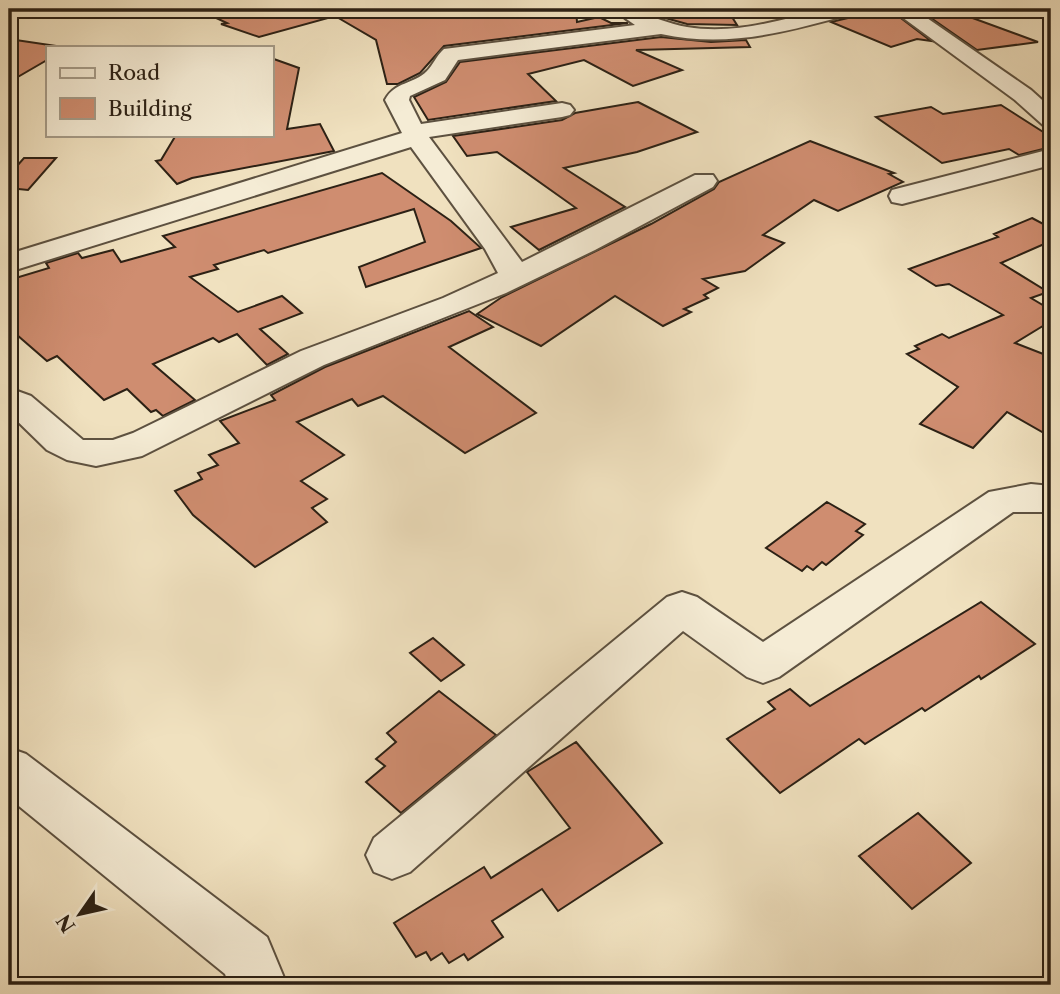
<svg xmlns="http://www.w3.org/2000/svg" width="1060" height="994" font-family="'Libre Caslon Text',serif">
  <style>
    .building { fill: #cf8d70; stroke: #2c2115; stroke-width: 2 }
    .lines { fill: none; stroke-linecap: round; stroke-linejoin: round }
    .minor-casing { stroke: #5d5140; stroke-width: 4 }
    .minor { fill: #f5ecd5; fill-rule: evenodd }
  </style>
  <rect width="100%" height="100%" fill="#f0e1bf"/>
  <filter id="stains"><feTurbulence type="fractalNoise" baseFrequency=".00286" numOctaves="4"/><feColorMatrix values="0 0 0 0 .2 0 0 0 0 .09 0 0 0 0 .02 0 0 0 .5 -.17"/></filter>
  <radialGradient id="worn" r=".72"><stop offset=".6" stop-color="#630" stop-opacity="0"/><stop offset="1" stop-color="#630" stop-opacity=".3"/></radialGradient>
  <!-- building -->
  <g class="building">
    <polygon points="197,9 235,9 247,17 260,9 576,9 577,22 599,17 611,23 628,23 444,46 420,73 398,84 387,84 376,40 335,16 259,37 221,24 227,23"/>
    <polygon points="704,9 727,9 737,25 687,24 658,16"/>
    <polygon points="861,9 889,9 931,41 917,39 891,47 831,22 856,16"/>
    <polygon points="918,9 948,9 1038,42 977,50"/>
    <polygon points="661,37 711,42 746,40 750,47 636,50 682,70 633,86 584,60 528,74 556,101 428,120 414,97 446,82 460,62"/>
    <polygon points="9,39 63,47 47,47 47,60 9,82"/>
    <polygon points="271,58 299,68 287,129 320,124 334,151 192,178 177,184 156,161 161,160 176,135 271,135"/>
    <polygon points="638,102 697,132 637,152 564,168 625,207 539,250 511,227 576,208 497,152 467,156 453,136 562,120 575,113"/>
    <polygon points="1001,105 1051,137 1051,147 1019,155 1009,149 942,163 876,117 931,107 943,114"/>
    <polygon points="810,141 894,173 889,174 903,182 838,211 814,200 763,235 784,243 745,271 703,279 718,288 704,295 708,298 684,309 691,312 663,326 615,296 541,346 477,314 502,297 651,224 714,189 719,182"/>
    <polygon points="24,158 56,158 28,190 9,188 9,175"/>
    <polygon points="382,173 451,221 481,248 366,287 359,267 425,242 414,209 268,253 264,250 214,265 218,269 190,277 238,312 282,296 302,313 260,329 288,354 267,365 237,334 219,342 213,338 153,364 195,400 163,416 156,410 151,412 127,389 104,400 57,356 47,361 9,328 9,280 49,268 46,263 78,253 82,258 113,250 121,262 175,247 163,236"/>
    <polygon points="1032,218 1051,228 1051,241 1001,263 1048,292 1031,298 1051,310 1051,321 1015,343 1051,357 1051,437 1007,412 973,448 920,424 958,387 907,354 919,349 915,346 942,334 949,338 1003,315 949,284 936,286 909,269 998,237 994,234"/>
    <polygon points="469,311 493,327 449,347 536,413 465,453 383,396 358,406 352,399 297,422 344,455 301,481 327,499 312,508 327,522 255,567 193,515 175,491 202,479 198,473 218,465 209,455 239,443 220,421 275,400 271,395 325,367"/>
    <polygon points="827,502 865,524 856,531 863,535 826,565 822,562 813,570 807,566 802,571 766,548"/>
    <polygon points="981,602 1035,644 981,679 979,676 925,711 922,708 865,744 859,739 780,793 727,739 775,709 768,702 790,689 810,706"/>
    <polygon points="433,638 464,665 441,681 410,653"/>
    <polygon points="439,691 496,735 401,813 366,782 385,766 376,759 396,742 387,733"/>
    <polygon points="576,742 662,843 558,911 542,889 492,921 503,937 468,960 464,954 449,963 442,953 431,960 426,952 416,957 394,923 484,867 491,878 570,828 527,772"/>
    <polygon points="918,813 971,863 912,909 859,856"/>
  </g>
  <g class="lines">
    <defs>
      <g id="minor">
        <polygon points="237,9 258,9 248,15"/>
        <path d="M826 9H858L855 13C789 31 729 49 661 34L458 60 445 80 410 96 409 100 421 124 562 103 570 105 574 110 570 115 562 117 429 137 522 262 695 175H713L717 181 713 187 595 250 506 293 324 365 142 456 96 466 67 460 47 450 9 413V388L31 396 83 440H113L133 433 301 351 443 298 498 273 485 249 411 147 9 272V254L402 133 385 100C395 81 413 85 427 71 433 65 436 56 444 49L635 25 625 18 635 12C653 16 669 24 687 27 734 35 781 20 826 9Z"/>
        <polygon points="891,9 914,9 1031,90 1051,108 1051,127 1043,125 1015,100"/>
        <polygon points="1051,149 1051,165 902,204 892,202 889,196 892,190"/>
        <polygon points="1031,484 1051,486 1051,512 1013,512 779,677 763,683 747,677 683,631 410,872 392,879 374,872 366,855 374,838 667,597 682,592 697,597 763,642 989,492"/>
        <polygon points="9,748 26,754 267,937 287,985 229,985 225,974 9,798"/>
      </g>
    </defs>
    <!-- minor casing -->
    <use href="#minor" class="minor-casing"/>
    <!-- minor -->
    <use href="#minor" class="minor"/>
  </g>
  <!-- margin -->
  <rect width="1060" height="994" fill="none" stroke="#f0e1bf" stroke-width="35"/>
  <rect x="10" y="10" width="1039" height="973" fill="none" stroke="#2c2115" stroke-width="3.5"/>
  <rect x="18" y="18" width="1025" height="959" fill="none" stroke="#2c2115" stroke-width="2"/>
  <!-- legend -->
  <rect x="46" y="46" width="228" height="91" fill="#f5ecd5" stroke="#a59b88" stroke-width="2"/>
  <rect x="60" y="68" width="35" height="10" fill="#f5ecd5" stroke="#a59b88" stroke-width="2"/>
  <text x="108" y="80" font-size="21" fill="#2c2115">Road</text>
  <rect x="60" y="98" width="35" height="21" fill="#cf8d70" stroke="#a59b88" stroke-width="2"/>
  <text x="108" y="116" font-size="21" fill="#2c2115">Building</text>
  <!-- north arrow -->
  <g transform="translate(80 914) rotate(236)" stroke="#f5ecd5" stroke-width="5" paint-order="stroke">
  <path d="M0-5L12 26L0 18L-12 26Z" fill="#2c2115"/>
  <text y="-10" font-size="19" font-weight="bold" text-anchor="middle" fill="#2c2115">N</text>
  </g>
  <rect width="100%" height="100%" filter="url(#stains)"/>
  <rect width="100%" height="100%" fill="url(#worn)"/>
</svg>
